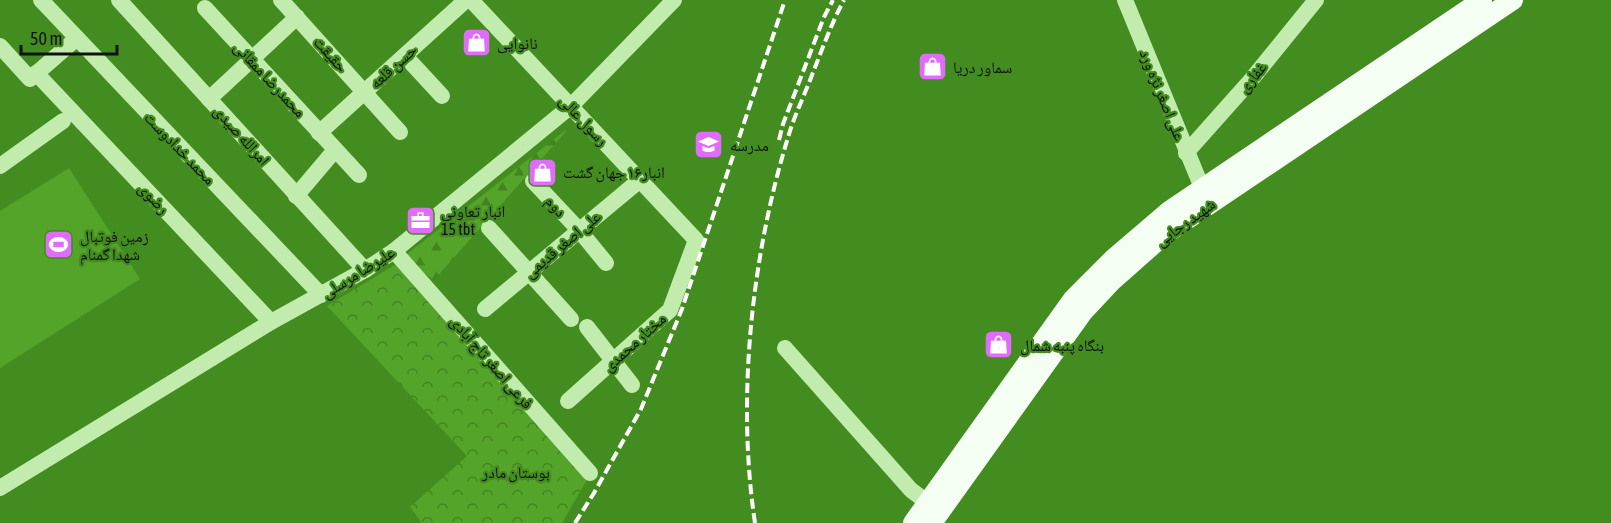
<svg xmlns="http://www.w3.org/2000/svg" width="1611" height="523" font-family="'Asap Condensed','Noto Naskh Arabic',sans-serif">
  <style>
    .grass { fill: #54a429 }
    .forest { fill: url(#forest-firs) }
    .park { fill: url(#park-crowns) }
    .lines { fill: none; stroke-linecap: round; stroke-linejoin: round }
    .minor { stroke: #c2ecad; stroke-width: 16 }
    .major { stroke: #f5fef2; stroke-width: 20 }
    .rail { stroke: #fff; stroke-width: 4; stroke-dasharray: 10 4.5; stroke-linecap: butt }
    .labels { text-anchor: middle; stroke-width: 4.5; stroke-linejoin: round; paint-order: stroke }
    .poi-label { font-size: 16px; fill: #111; stroke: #438c20; text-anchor: start }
    .street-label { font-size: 16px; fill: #111; stroke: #438c20 }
    .park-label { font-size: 16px; fill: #111; stroke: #438c20 }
  </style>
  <defs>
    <pattern id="forest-firs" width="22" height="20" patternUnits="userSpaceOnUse" patternTransform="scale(1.5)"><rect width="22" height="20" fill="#54a429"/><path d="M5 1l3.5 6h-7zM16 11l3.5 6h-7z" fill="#448422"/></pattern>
    <pattern id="park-crowns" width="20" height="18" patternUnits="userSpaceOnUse" patternTransform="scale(1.5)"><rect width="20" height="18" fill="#54a429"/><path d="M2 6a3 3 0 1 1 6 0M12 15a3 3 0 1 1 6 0" fill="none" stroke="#448422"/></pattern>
  </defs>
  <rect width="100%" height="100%" fill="#438c20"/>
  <!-- grass -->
  <polygon class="grass" points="69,168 140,279 0,368 0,211"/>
  <!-- forest -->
  <polygon class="forest" points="571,126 434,280 402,258"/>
  <!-- park -->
  <polygon class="park" points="398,263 588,478 562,523 422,523 410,507 467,456 327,306"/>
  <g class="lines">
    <!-- minor -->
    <g class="minor">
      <polyline points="41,0 321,295"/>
      <polyline points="119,0 365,270"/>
      <polyline points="281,0 400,132"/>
      <polyline points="471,0 696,240 670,310 568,401"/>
      <polyline points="1125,0 1207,200"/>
      <polyline points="205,8 359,175"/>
      <polyline points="0,46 30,79 77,38"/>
      <polyline points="405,56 442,96"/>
      <polyline points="36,73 271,322"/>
      <polyline points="209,99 297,17"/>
      <polyline points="319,133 466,0"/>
      <polyline points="1186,153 1251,80 1316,0"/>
      <polyline points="0,166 63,121"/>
      <polyline points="533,181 579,230 606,263"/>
      <polyline points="296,196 335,150"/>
      <polyline points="489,228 571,319"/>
      <polyline points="394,251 590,473"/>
      <polyline points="485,309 640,180"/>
      <polyline points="587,327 632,385"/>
      <polyline points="785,348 911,490 927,502"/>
      <polyline points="0,488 271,322 365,270 394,251 571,106 674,0"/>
    </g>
    <!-- major -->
    <g class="major">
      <polyline points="913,523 1073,299 1114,258 1169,211 1482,0"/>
      <polyline points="932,523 1083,312 1112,281 1164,235 1513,0"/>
    </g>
    <!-- rail -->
    <g class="rail">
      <polyline points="779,140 783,124 824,17 833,0"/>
      <polyline points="575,523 594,493 641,409 682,309 785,0"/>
      <path d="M755 523C736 397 752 251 790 131 796 112 805 94 812 75 822 50 831 24 844 0"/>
    </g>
  </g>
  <!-- icons -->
  <defs>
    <symbol id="shop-square" viewBox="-11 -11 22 22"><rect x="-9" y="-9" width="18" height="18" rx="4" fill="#e06df9" stroke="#438c20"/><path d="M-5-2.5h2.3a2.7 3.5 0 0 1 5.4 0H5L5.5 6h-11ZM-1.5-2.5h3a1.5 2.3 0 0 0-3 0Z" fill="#fff"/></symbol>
    <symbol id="school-square" viewBox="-11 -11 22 22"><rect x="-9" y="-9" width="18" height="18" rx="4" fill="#e06df9" stroke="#438c20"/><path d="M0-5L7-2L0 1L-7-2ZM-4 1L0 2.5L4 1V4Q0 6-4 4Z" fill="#fff"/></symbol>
    <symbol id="office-square" viewBox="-11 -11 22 22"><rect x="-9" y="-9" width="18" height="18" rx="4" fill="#e06df9" stroke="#438c20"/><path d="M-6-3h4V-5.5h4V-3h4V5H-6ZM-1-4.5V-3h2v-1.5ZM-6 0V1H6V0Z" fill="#fff"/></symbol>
    <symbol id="stadium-square" viewBox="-11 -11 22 22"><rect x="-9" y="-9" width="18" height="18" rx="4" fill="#e06df9" stroke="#438c20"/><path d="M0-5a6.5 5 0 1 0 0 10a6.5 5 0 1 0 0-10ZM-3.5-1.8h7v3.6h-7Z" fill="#fff"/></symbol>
  </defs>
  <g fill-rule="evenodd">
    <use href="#shop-square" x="460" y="26" width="33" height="33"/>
    <use href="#shop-square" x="916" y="50" width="33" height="33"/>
    <use href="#school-square" x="692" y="128" width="33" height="33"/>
    <use href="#shop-square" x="526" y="156" width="33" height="33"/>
    <use href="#office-square" x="404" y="204" width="33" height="33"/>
    <use href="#stadium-square" x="42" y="228" width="33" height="33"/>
    <use href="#shop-square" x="982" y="328" width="33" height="33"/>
  </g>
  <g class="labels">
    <!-- poi labels -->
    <g class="poi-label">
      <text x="497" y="49">نانوایی</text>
      <text x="953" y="73">سماور دریا</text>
      <text x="730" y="151">مدرسه</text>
      <text x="563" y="178">انبار۱۶ جهان گشت</text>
      <text x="441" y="217">انبار تعاونی<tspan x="441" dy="18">15 tbt</tspan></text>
      <text x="80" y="242">زمین فوتبال<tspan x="80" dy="18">شهدا گمنام</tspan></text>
      <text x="1020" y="351">بنگاه پنبه شمال</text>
    </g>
    <!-- street labels -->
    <g class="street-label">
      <text transform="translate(331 54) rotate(48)" y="6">حقیقت</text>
      <text transform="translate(393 66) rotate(-42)" y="6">حسن قلعه</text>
      <text transform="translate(1252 77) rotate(-50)" y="6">غفاری</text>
      <text transform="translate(270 79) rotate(47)" y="6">محمدرضا ممقانی</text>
      <text transform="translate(1163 95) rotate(68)" y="6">علی اصغر نژه ورد</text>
      <text transform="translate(584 120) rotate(47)" y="6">رسول عالی</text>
      <text transform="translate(242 135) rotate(48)" y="6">امرالله صیدی</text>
      <text transform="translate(180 148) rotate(46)" y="6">محمد خدادوست</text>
      <text transform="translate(154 198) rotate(47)" y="6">رضوی</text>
      <text transform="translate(556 206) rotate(47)" y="6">دوم</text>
      <text transform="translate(1185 222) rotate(-36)" y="6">شهید رجایی</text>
      <text transform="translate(562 244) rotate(-40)" y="6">علی اصغر قدیمی</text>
      <text transform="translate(358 272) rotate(-32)" y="6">علیرضا مرسلی</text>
      <text transform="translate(634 342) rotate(-42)" y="6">مختار محمدی</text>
      <text transform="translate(492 362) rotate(49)" y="6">فرعی اصغر تاج آبادی</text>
    </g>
    <!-- park labels -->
    <g class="park-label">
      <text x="516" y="478">بوستان مادر</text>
    </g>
  </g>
  <!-- scale -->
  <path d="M21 45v9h96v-9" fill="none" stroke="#111111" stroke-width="3"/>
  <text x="30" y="45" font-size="18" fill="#111111" stroke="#438c20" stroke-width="4.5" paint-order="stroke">50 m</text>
</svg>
